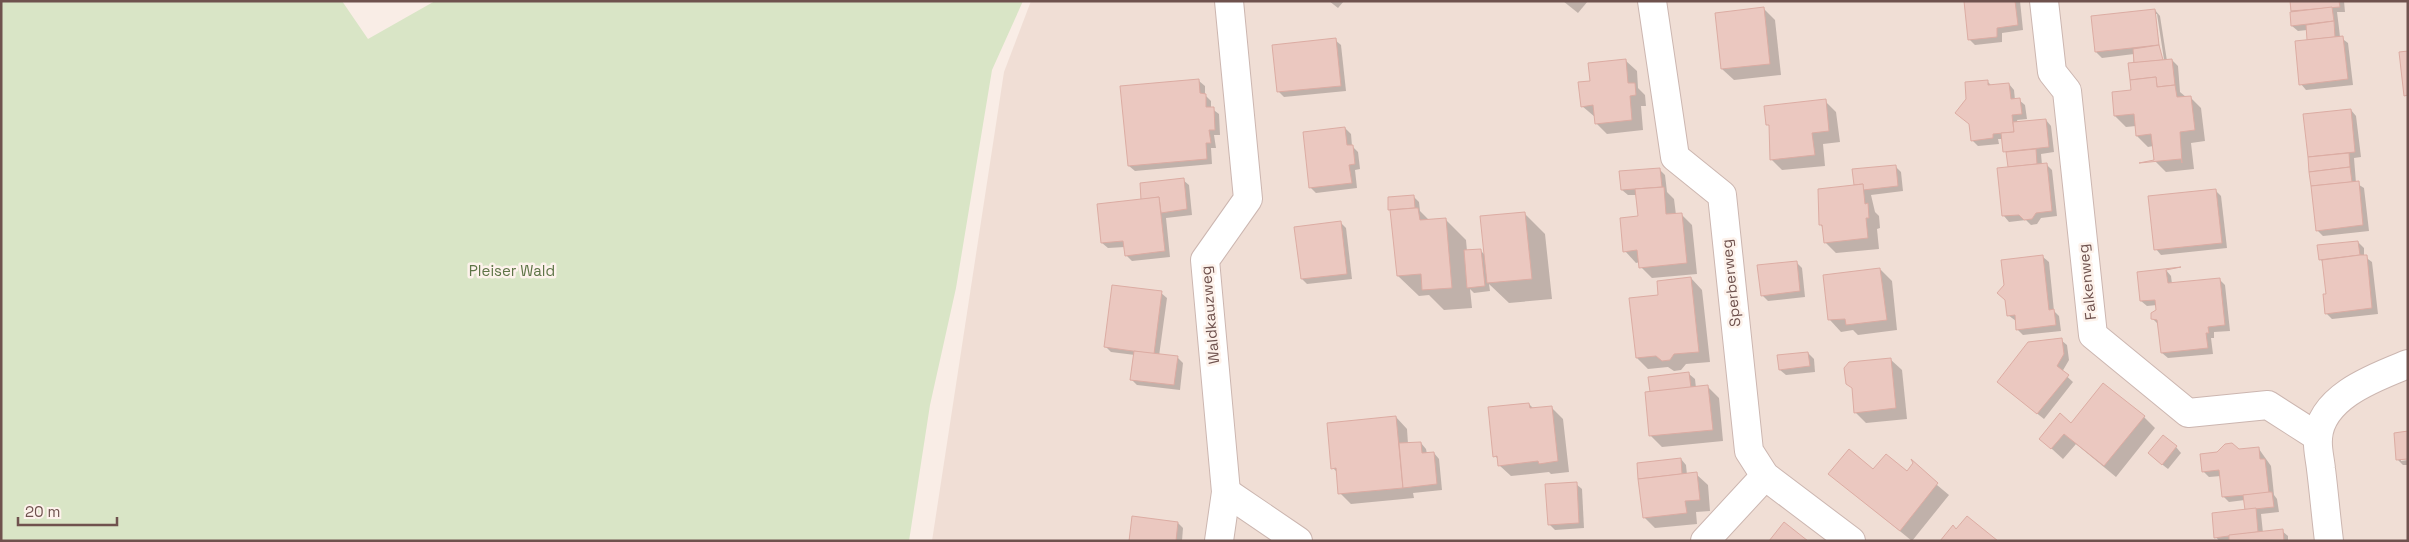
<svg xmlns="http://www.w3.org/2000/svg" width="2409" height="542" font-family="'Space Grotesk',sans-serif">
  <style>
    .residential { fill: #f0ded5 }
    .green { fill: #d9e5c6 }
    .shadow { fill: #0003; fill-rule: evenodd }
    .building { fill: #ebc8c0; stroke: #dcaca3 }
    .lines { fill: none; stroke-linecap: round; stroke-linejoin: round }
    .minor-casing { stroke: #ccb6b0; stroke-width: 30 }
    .minor { stroke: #fff; stroke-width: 28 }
    .labels { text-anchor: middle; stroke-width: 5; stroke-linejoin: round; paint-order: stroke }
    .park-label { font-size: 15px; fill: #5e7447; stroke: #fdf2eb }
    .street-label { font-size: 15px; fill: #6f524e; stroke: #fdf2eb }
  </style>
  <rect width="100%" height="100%" fill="#f9ede6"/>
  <!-- residential -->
  <polygon class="residential" points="1031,1 2408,1 2408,541 932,541 1004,72"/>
  <!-- green -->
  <polygon class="green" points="1,1 342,1 368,39 435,1 1023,1 992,70 956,288 930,405 909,541 1,541"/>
  <!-- shadow -->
  <g class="shadow">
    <polygon points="1329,1 1344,1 1338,8"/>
    <polygon points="1563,1 1588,1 1578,13"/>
    <polygon points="1965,1 2020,1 2023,30 2002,33 2002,42 1975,45 1969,39"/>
    <polygon points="2290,1 2344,1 2345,12 2337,12 2339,28 2340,37 2348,43 2353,85 2306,90 2301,84 2309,41 2307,30 2298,31 2292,26"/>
    <polygon points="1763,8 1775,20 1781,75 1734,80 1722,69"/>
    <path d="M2155 10 2160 16 2167 61 2172 60 2178 66 2180 92 2186 97H2190L2201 108 2205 141 2191 143 2194 169 2166 172 2155 161 2153 146 2148 147 2137 136 2136 126 2126 127 2115 116 2132 91 2134 54 2102 58 2096 52ZM2155 14H2157L2165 66H2162Z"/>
    <polygon points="1335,40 1341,45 1346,91 1284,97 1279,92"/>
    <polygon points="1625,60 1637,71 1638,88 1645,95 1646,106 1641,106 1643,130 1607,134 1596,123 1595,117 1582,106 1592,82"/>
    <polygon points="1199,81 1205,86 1205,95 1211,101 1211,108 1219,114 1220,135 1214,135 1216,148 1211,148 1212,164 1135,171 1129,166"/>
    <polygon points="1987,81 1992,86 2009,84 2014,90 2015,100 2019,100 2025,105 2027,119 2017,120 2018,123 2046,120 2051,126 2054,152 2041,154 2042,165 2046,164 2052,170 2057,216 2041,218 2037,224 2031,225 2026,220 2009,222 2004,216 2010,168 2004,139 1998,139 1999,144 1978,146 1972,140"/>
    <polygon points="1825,101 1836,112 1840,142 1823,144 1825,166 1782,170 1771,159 1771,127 1767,124"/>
    <polygon points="2351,110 2356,116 2361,157 2354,158 2356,183 2364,188 2369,231 2323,236 2317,230 2304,115"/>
    <polygon points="1345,128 1351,134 1352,146 1358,152 1360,169 1355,170 1357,188 1316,193 1310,187"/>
    <polygon points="1895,166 1901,172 1903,191 1871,195 1875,212 1879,216 1880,228 1877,229 1879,249 1836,253 1825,242 1823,228 1820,224 1855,186"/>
    <polygon points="1660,170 1665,175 1667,192 1674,199 1676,215 1681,214 1692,225 1697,274 1652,278 1641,267 1640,262 1636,263 1625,251 1639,218 1637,195 1628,195 1622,190"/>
    <polygon points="1183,180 1189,185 1192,215 1166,218 1170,257 1132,261 1126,255 1125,247 1108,248 1102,243 1143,201"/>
    <polygon points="2215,190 2221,196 2227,248 2161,255 2156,249"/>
    <polygon points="1413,196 1419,202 1420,211 1430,221 1445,219 1466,240 1467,251 1480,250 1485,255 1524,213 1545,234 1552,299 1509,303 1489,284 1490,291 1474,293 1470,289 1472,308 1444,310 1429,295 1419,296 1398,276 1392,212 1390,209"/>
    <polygon points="1341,223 1346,228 1352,279 1307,284 1302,279"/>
    <polygon points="2358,242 2364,248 2364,256 2372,262 2378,314 2332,319 2326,313 2327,295 2324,263 2320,259"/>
    <polygon points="2043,257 2049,262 2054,311 2059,316 2061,331 2023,335 2017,329 2016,321 2008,315 2007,300"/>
    <polygon points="1797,263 1802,268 1805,297 1768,301 1762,295"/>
    <polygon points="1881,270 1892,281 1897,330 1858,335 1853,330 1841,332 1830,320 1825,276"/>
    <polygon points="2166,270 2171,276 2172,284 2219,279 2225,285 2230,331 2214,332 2214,338 2211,338 2213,354 2168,358 2162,353 2158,324 2152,318 2157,311 2157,305 2147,306 2141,301"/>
    <polygon points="1691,278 1702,290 1710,362 1686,364 1681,370 1674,371 1668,367 1648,369 1637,358 1659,296"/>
    <polygon points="1161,293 1167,298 1159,356 1178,358 1183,363 1180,390 1137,385 1132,380 1135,355 1111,352 1106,347"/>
    <polygon points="2061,340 2067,345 2069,360 2062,372 2073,382 2044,419 2004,387"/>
    <polygon points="1808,353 1814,359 1815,372 1786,375 1780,370"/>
    <polygon points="1890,359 1902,370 1907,419 1866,423 1855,412"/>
    <polygon points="1689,374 1695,379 1696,388 1708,387 1719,398 1723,441 1662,447 1651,436 1651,393"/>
    <polygon points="1529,404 1534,409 1552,408 1563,419 1569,472 1551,474 1549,472 1511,476 1499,465 1499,460 1495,456"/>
    <polygon points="1396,417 1407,429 1408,444 1421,443 1426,449 1427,454 1434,453 1439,459 1442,490 1413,493 1414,498 1351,504 1340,493 1338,473 1333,468"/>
    <polygon points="2144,417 2155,428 2116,477 2076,444 2063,459 2041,439 2072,424"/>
    <polygon points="2176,447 2181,453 2168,469 2155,459"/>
    <polygon points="2259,449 2271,466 2274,495 2277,499 2279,512 2261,514 2263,533 2282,531 2288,536 2288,541 2219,541 2216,537 2246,511 2245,500 2229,502 2223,496 2221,476 2209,477 2203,471 2239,450"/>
    <polygon points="1681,459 1686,465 1687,475 1696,474 1708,485 1710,511 1696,512 1697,524 1655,528 1644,517"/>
    <polygon points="2401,459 2401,461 2408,460 2408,465 2403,465 2398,460"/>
    <polygon points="1913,465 1949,495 1912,541 1830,474 1874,471 1907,473"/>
    <polygon points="1576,484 1582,489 1584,528 1555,530 1549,524"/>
    <polygon points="1178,523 1183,528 1182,541 1131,541"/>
  </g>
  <!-- building -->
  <g class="building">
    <polygon points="1964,1 2015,1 2018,25 1997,28 1997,37 1968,40"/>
    <polygon points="2290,1 2339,1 2340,7 2291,11"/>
    <polygon points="1764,7 1770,64 1721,69 1715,13"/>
    <polygon points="2332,7 2334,21 2291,26 2290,12"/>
    <polygon points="2155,9 2159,45 2095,52 2091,16"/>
    <polygon points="2334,21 2335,37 2307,40 2306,25"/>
    <polygon points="2343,36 2348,79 2299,85 2295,41"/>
    <polygon points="1336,38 1341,86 1277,92 1272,45"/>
    <polygon points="2159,45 2163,60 2134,63 2133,49"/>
    <polygon points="2408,51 2408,95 2404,96 2399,52"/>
    <polygon points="1626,59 1628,83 1635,83 1636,95 1630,96 1632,120 1595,124 1593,105 1581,107 1578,82 1590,81 1588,63"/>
    <polygon points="2172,59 2175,85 2157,87 2156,77 2130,80 2128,63"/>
    <polygon points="2156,77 2157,87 2175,85 2177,97 2191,96 2195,130 2180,132 2182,163 2181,159 2139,163 2154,160 2151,134 2136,136 2134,114 2114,116 2112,92 2131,90 2130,80"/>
    <polygon points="1199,79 1200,93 1206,94 1206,107 1214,107 1215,130 1209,130 1211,143 1206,143 1207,159 1128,166 1120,86"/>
    <polygon points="1988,80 1988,85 2009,83 2011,99 2020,98 2022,114 2012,115 2014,132 1993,134 1993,138 1971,141 1969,124 1955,113 1966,99 1965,82"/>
    <polygon points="1826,99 1829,131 1812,133 1815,155 1770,160 1769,125 1766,125 1764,106"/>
    <polygon points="2351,109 2355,152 2308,157 2303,114"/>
    <polygon points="2046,119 2049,147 2003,152 2001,133 2014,132 2013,122"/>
    <polygon points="1345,127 1347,145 1353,145 1355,164 1349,165 1352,183 1309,188 1303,132"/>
    <polygon points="2036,149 2037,164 2008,167 2006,152"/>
    <polygon points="2349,153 2350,167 2309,172 2308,157"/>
    <polygon points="2047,163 2052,211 2036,213 2032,219 2024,220 2019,215 2002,216 1997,168"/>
    <polygon points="1896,165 1898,186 1863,190 1863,184 1854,185 1852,169"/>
    <polygon points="2350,167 2352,182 2311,186 2309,172"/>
    <polygon points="1660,168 1662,187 1621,190 1619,171"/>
    <polygon points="1184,178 1187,209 1161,213 1159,197 1141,200 1140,183"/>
    <polygon points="2359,181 2363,225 2316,231 2311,186"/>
    <polygon points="1863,184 1865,204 1868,203 1869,218 1866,218 1868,238 1824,243 1822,225 1819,225 1818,189"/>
    <polygon points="1664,187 1666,214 1682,213 1687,263 1639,268 1637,250 1623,252 1620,218 1638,216 1635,189"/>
    <polygon points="2216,189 2222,243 2154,250 2148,196"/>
    <polygon points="1414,195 1415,208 1388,210 1388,197"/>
    <polygon points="1159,197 1165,251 1125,256 1123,241 1101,243 1097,204"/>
    <polygon points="1415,208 1418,208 1420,220 1446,218 1452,288 1422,290 1421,274 1397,276 1390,210"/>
    <polygon points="1525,212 1532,279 1487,283 1480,216"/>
    <polygon points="1341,221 1347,274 1301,279 1294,227"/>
    <polygon points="2358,241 2360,255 2319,260 2317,245"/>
    <polygon points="1481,249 1485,286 1467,288 1464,250"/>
    <polygon points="2043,255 2049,310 2054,309 2056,325 2016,330 2015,315 2007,316 2005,300 1997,293 2004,285 2001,260"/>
    <polygon points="2360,255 2367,255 2372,308 2325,314 2323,294 2326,294 2322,260"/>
    <polygon points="1797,261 1800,291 1761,296 1757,265"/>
    <polygon points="2181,267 2166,270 2168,283 2220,278 2225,325 2208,327 2209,333 2206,333 2208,348 2161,353 2157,320 2151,319 2151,313 2156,310 2155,300 2140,301 2137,272"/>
    <polygon points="1880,268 1887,320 1846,325 1845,319 1828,320 1823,275"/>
    <polygon points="1691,277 1699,352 1674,354 1670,360 1662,361 1656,356 1636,358 1629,298 1658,295 1657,281"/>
    <polygon points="1112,285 1162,291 1154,354 1104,347"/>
    <polygon points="2062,338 2064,354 2057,366 2069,375 2037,414 1997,382 2028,342"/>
    <polygon points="1134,351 1178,356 1174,385 1130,380"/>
    <polygon points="1808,352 1810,366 1779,370 1777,355"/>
    <polygon points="1891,358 1896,408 1854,413 1852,388 1846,384 1844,368 1849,362"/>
    <polygon points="1689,372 1691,388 1650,392 1648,377"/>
    <polygon points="2103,383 2145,416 2104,466 2064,434 2051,449 2039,439 2060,413 2071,423"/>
    <polygon points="1708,385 1713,430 1649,436 1645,392"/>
    <polygon points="1529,403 1530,408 1552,406 1558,461 1539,464 1538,461 1498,466 1497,456 1493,457 1488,407"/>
    <polygon points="1396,416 1403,488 1338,494 1336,468 1331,469 1327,423"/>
    <polygon points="2408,431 2408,459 2396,460 2394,433"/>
    <polygon points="2163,435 2177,446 2162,465 2148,453"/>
    <polygon points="1421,442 1422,453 1434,452 1437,484 1403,488 1399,443"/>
    <polygon points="2232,443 2239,449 2259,447 2260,459 2265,459 2269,493 2222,497 2219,470 2202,472 2200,454 2217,452 2225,444"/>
    <polygon points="1849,449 1873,469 1886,454 1907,471 1913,463 1911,459 1938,483 1900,531 1828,474"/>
    <polygon points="1681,458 1682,474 1638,479 1637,463"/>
    <polygon points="1697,472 1700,500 1685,501 1687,513 1643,518 1638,479"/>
    <polygon points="1577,482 1579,523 1548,525 1545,484"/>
    <polygon points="2269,492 2272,492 2274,507 2245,510 2243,495"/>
    <polygon points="2256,508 2258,532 2214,538 2212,513"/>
    <polygon points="1132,516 1178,522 1176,541 1129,541"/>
    <polygon points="1967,516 1998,541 1940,541 1953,525 1956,529"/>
    <polygon points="1784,522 1808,541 1769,541"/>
    <polygon points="2283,529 2284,541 2229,541 2229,535"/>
  </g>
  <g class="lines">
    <defs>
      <g id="minor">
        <polyline points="1652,1 1675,157 1722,195 1749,451 1765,476 1851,541"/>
        <polyline points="2044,1 2052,72 2067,91 2093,335 2188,413 2268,405 2318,437"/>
        <polyline points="1226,492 1298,541"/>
        <polyline points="1219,541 1226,492 1205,260 1248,199 1229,1"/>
        <polyline points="1705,541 1765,476"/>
        <path d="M2329 541C2326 517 2324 493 2321 469 2320 459 2317 448 2318 438 2321 396 2376 377 2408 364"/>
      </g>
    </defs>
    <!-- minor casing -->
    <use href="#minor" class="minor-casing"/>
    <!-- minor -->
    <use href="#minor" class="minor"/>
  </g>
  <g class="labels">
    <!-- park labels -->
    <g class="park-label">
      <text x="512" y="276">Pleiser Wald</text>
    </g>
    <!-- street labels -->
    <g class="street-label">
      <text transform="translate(2087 282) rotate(-96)" y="5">Falkenweg</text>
      <text transform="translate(1731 283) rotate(-96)" y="5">Sperberweg</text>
      <text transform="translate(1210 315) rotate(-95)" y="5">Waldkauzweg</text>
    </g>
  </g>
  <!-- border -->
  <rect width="2409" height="542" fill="none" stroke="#6f524e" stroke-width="5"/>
  <!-- scale -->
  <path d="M18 517v8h99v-8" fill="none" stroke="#6f524e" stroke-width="2.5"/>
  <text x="25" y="517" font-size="15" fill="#6f524e" stroke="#fdf2eb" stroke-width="4" paint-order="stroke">20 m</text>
</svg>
